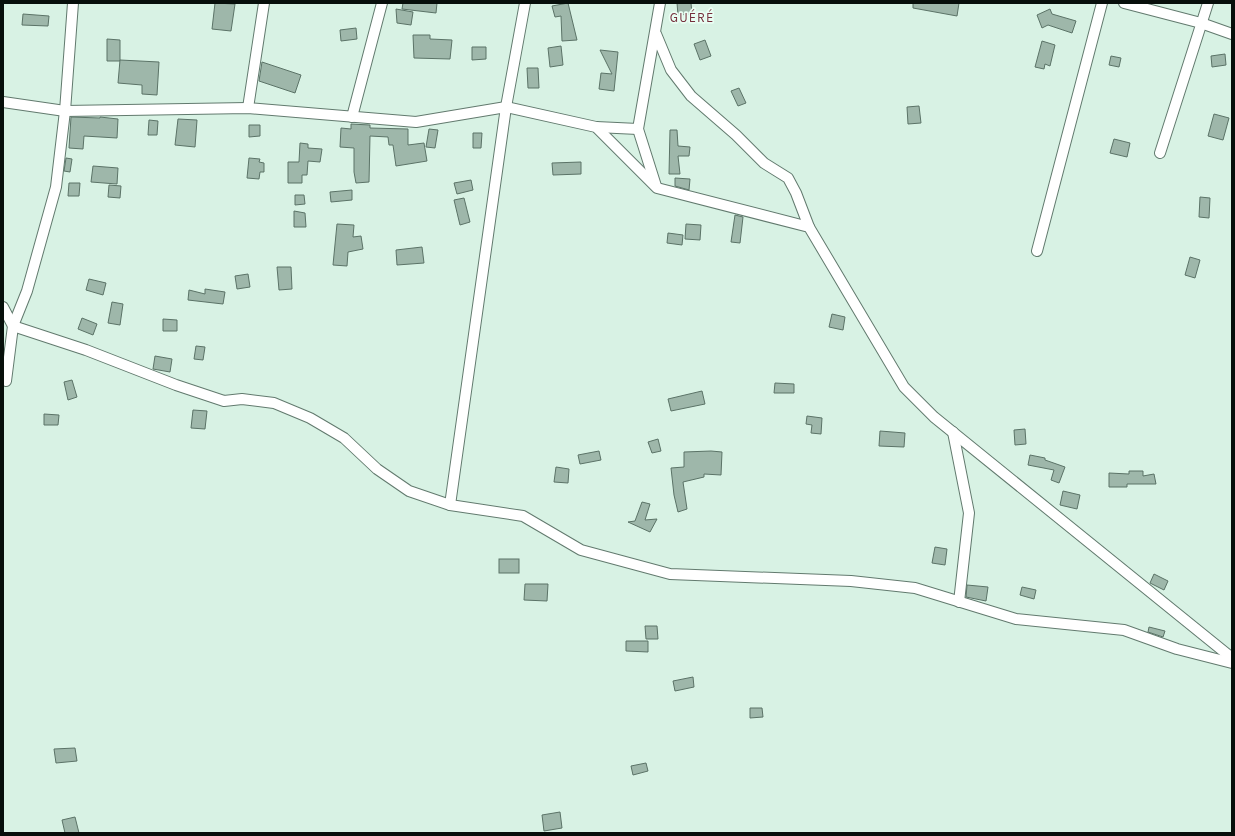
<svg xmlns="http://www.w3.org/2000/svg" width="1235" height="836" font-family="Karla,sans-serif">
  <style>
    .building { fill: #9eb7aa; stroke: #5b7367 }
    .lines { fill: none; stroke-linecap: round; stroke-linejoin: round }
    .street-casing { stroke: #627a6e; stroke-width: 12 }
    .street { stroke: #fff; stroke-width: 10 }
    .labels { text-anchor: middle; stroke-width: 3.5; stroke-linejoin: round; paint-order: stroke }
    .neighbourhood-label { font-size: 13px; letter-spacing: 1px; fill: #752e3b; stroke: #e9fef3 }
  </style>
  <rect width="100%" height="100%" fill="#d8f2e4"/>
  <!-- building -->
  <g class="building">
    <polygon points="215,3 235,4 231,31 212,29"/>
    <polygon points="403,3 437,3 436,13 402,9"/>
    <polygon points="568,3 577,40 562,41 561,16 555,17 552,6"/>
    <polygon points="677,3 691,3 692,14 678,15"/>
    <polygon points="913,3 959,3 957,16 913,8"/>
    <polygon points="396,9 413,12 411,25 397,23"/>
    <polygon points="1050,9 1052,14 1076,21 1072,33 1048,25 1042,28 1037,15"/>
    <polygon points="23,14 49,16 48,26 22,25"/>
    <polygon points="356,28 357,39 341,41 340,30"/>
    <polygon points="413,35 430,35 430,39 452,40 450,59 414,58"/>
    <polygon points="107,39 120,40 120,61 107,61"/>
    <polygon points="705,40 711,56 700,60 694,44"/>
    <polygon points="1042,41 1055,45 1050,66 1045,64 1044,69 1035,67"/>
    <polygon points="561,46 563,65 550,67 548,48"/>
    <polygon points="472,47 486,47 486,59 472,60"/>
    <polygon points="600,50 618,52 614,91 599,89 601,73 612,74"/>
    <polygon points="1225,54 1226,65 1212,67 1211,56"/>
    <polygon points="1111,56 1121,58 1119,67 1109,65"/>
    <polygon points="120,60 159,62 157,95 142,94 142,85 118,83"/>
    <polygon points="262,62 301,75 295,93 259,81"/>
    <polygon points="527,68 538,68 539,88 528,88"/>
    <polygon points="739,88 746,103 738,106 731,91"/>
    <polygon points="919,106 921,123 908,124 907,107"/>
    <polygon points="1214,114 1229,118 1223,140 1208,136"/>
    <polygon points="71,117 100,118 100,117 118,119 117,138 84,136 83,149 69,148"/>
    <polygon points="178,119 197,120 195,147 175,145"/>
    <polygon points="149,120 158,121 157,135 148,135"/>
    <polygon points="351,124 370,125 370,128 408,129 408,145 424,143 427,161 396,166 393,145 389,145 388,137 370,136 369,182 356,183 354,172 354,148 340,147 341,128 351,129"/>
    <polygon points="249,125 260,125 260,136 249,137"/>
    <polygon points="429,129 438,130 435,148 426,147"/>
    <polygon points="670,130 677,130 678,146 690,147 689,156 678,156 680,174 669,174"/>
    <polygon points="473,133 482,133 481,148 473,148"/>
    <polygon points="1114,139 1130,143 1127,157 1110,153"/>
    <polygon points="300,143 308,144 308,148 322,149 320,162 308,161 307,175 302,175 302,183 288,183 288,162 299,162"/>
    <polygon points="66,158 72,159 70,172 64,171"/>
    <polygon points="249,158 260,159 259,162 264,163 264,172 260,172 259,179 247,178"/>
    <polygon points="581,162 581,174 553,175 552,163"/>
    <polygon points="93,166 118,168 117,184 91,182"/>
    <polygon points="675,178 690,179 689,190 675,186"/>
    <polygon points="471,180 473,190 457,194 454,183"/>
    <polygon points="69,183 80,183 79,196 68,196"/>
    <polygon points="109,185 121,186 120,198 108,197"/>
    <polygon points="352,190 352,200 331,202 330,192"/>
    <polygon points="295,195 304,195 305,204 295,205"/>
    <polygon points="1200,197 1210,198 1209,218 1199,217"/>
    <polygon points="464,198 470,222 460,225 454,200"/>
    <polygon points="294,211 305,213 306,227 294,227"/>
    <polygon points="735,215 743,217 740,243 731,242"/>
    <polygon points="337,224 354,225 353,237 361,236 363,249 348,252 347,266 333,265"/>
    <polygon points="686,224 701,225 700,240 685,239"/>
    <polygon points="668,233 683,235 682,245 667,243"/>
    <polygon points="422,247 424,263 397,265 396,250"/>
    <polygon points="1190,257 1200,260 1195,278 1185,275"/>
    <polygon points="277,267 291,267 292,289 279,290"/>
    <polygon points="248,274 250,287 237,289 235,276"/>
    <polygon points="89,279 106,283 103,295 86,290"/>
    <polygon points="205,289 225,292 223,304 188,300 189,290 205,294"/>
    <polygon points="112,302 123,304 120,325 108,323"/>
    <polygon points="832,314 845,317 843,330 829,327"/>
    <polygon points="82,318 97,324 93,335 78,329"/>
    <polygon points="163,319 177,320 177,331 163,331"/>
    <polygon points="196,346 205,347 203,360 194,359"/>
    <polygon points="155,356 172,359 170,372 153,369"/>
    <polygon points="72,380 77,397 68,400 64,382"/>
    <polygon points="775,383 794,384 794,393 774,393"/>
    <polygon points="702,391 705,404 671,411 668,399"/>
    <polygon points="193,410 207,411 205,429 191,428"/>
    <polygon points="44,414 59,415 58,425 44,425"/>
    <polygon points="807,416 822,418 821,434 811,433 812,425 806,424"/>
    <polygon points="1025,429 1026,444 1015,445 1014,430"/>
    <polygon points="880,431 905,433 904,447 879,446"/>
    <polygon points="658,439 661,451 652,453 648,442"/>
    <polygon points="599,451 601,460 580,464 578,455"/>
    <polygon points="711,451 722,452 721,475 704,474 704,477 683,482 687,509 678,512 674,495 671,468 684,467 684,452"/>
    <polygon points="1030,455 1045,458 1045,460 1065,467 1059,483 1051,480 1054,470 1028,465"/>
    <polygon points="556,467 569,469 568,483 554,482"/>
    <polygon points="1129,471 1143,471 1143,476 1154,474 1156,484 1127,484 1127,487 1109,487 1109,473 1129,474"/>
    <polygon points="1063,491 1080,495 1077,509 1060,505"/>
    <polygon points="642,502 650,504 645,520 657,519 650,532 628,522 635,521"/>
    <polygon points="935,547 947,549 945,565 932,563"/>
    <rect x="499" y="559" width="20" height="14"/>
    <polygon points="1154,574 1168,581 1164,590 1150,583"/>
    <polygon points="525,584 548,584 547,601 524,600"/>
    <polygon points="967,585 988,587 986,601 966,597"/>
    <polygon points="1022,587 1036,590 1034,599 1020,595"/>
    <polygon points="645,626 657,626 658,639 646,639"/>
    <polygon points="1149,627 1165,631 1163,637 1148,632"/>
    <polygon points="626,641 648,641 648,652 626,651"/>
    <polygon points="693,677 694,687 675,691 673,681"/>
    <polygon points="750,708 762,708 763,717 750,718"/>
    <polygon points="75,748 77,761 56,763 54,749"/>
    <polygon points="646,763 648,771 633,775 631,766"/>
    <polygon points="560,812 562,828 544,831 542,815"/>
    <polygon points="75,817 79,833 65,833 62,820"/>
  </g>
  <g class="lines">
    <defs>
      <g id="street">
        <polyline points="1124,3 1201,23 1232,34"/>
        <polyline points="656,34 671,70 691,96 736,135 764,163 788,178 796,193 809,227"/>
        <polyline points="3,102 65,111 248,108 416,122 506,107 596,127 657,188 809,227 904,387 934,417 1232,658"/>
        <polyline points="248,108 264,3"/>
        <polyline points="352,117 382,3"/>
        <polyline points="596,127 638,129"/>
        <polyline points="1160,153 1208,3"/>
        <polyline points="656,186 638,129 660,3"/>
        <polyline points="1037,251 1102,3"/>
        <polyline points="3,307 13,326 86,350 176,385 224,401 242,399 274,403 310,418 344,438 377,469 409,491 450,505 523,516 581,550 670,574 851,581 915,588 1016,619 1124,630 1177,649 1232,663"/>
        <polyline points="6,381 13,326 27,291 56,187 65,111 73,3"/>
        <polyline points="953,432 969,513 959,602"/>
        <polyline points="450,505 506,107 525,3"/>
      </g>
    </defs>
    <!-- street casing -->
    <use href="#street" class="street-casing"/>
    <!-- street -->
    <use href="#street" class="street"/>
  </g>
  <g class="labels">
    <!-- neighbourhood labels -->
    <g class="neighbourhood-label">
      <text x="692" y="22">GUÉRÉ</text>
    </g>
  </g>
  <!-- border -->
  <rect width="1235" height="836" fill="none" stroke="#070f0b" stroke-width="8"/>
</svg>
